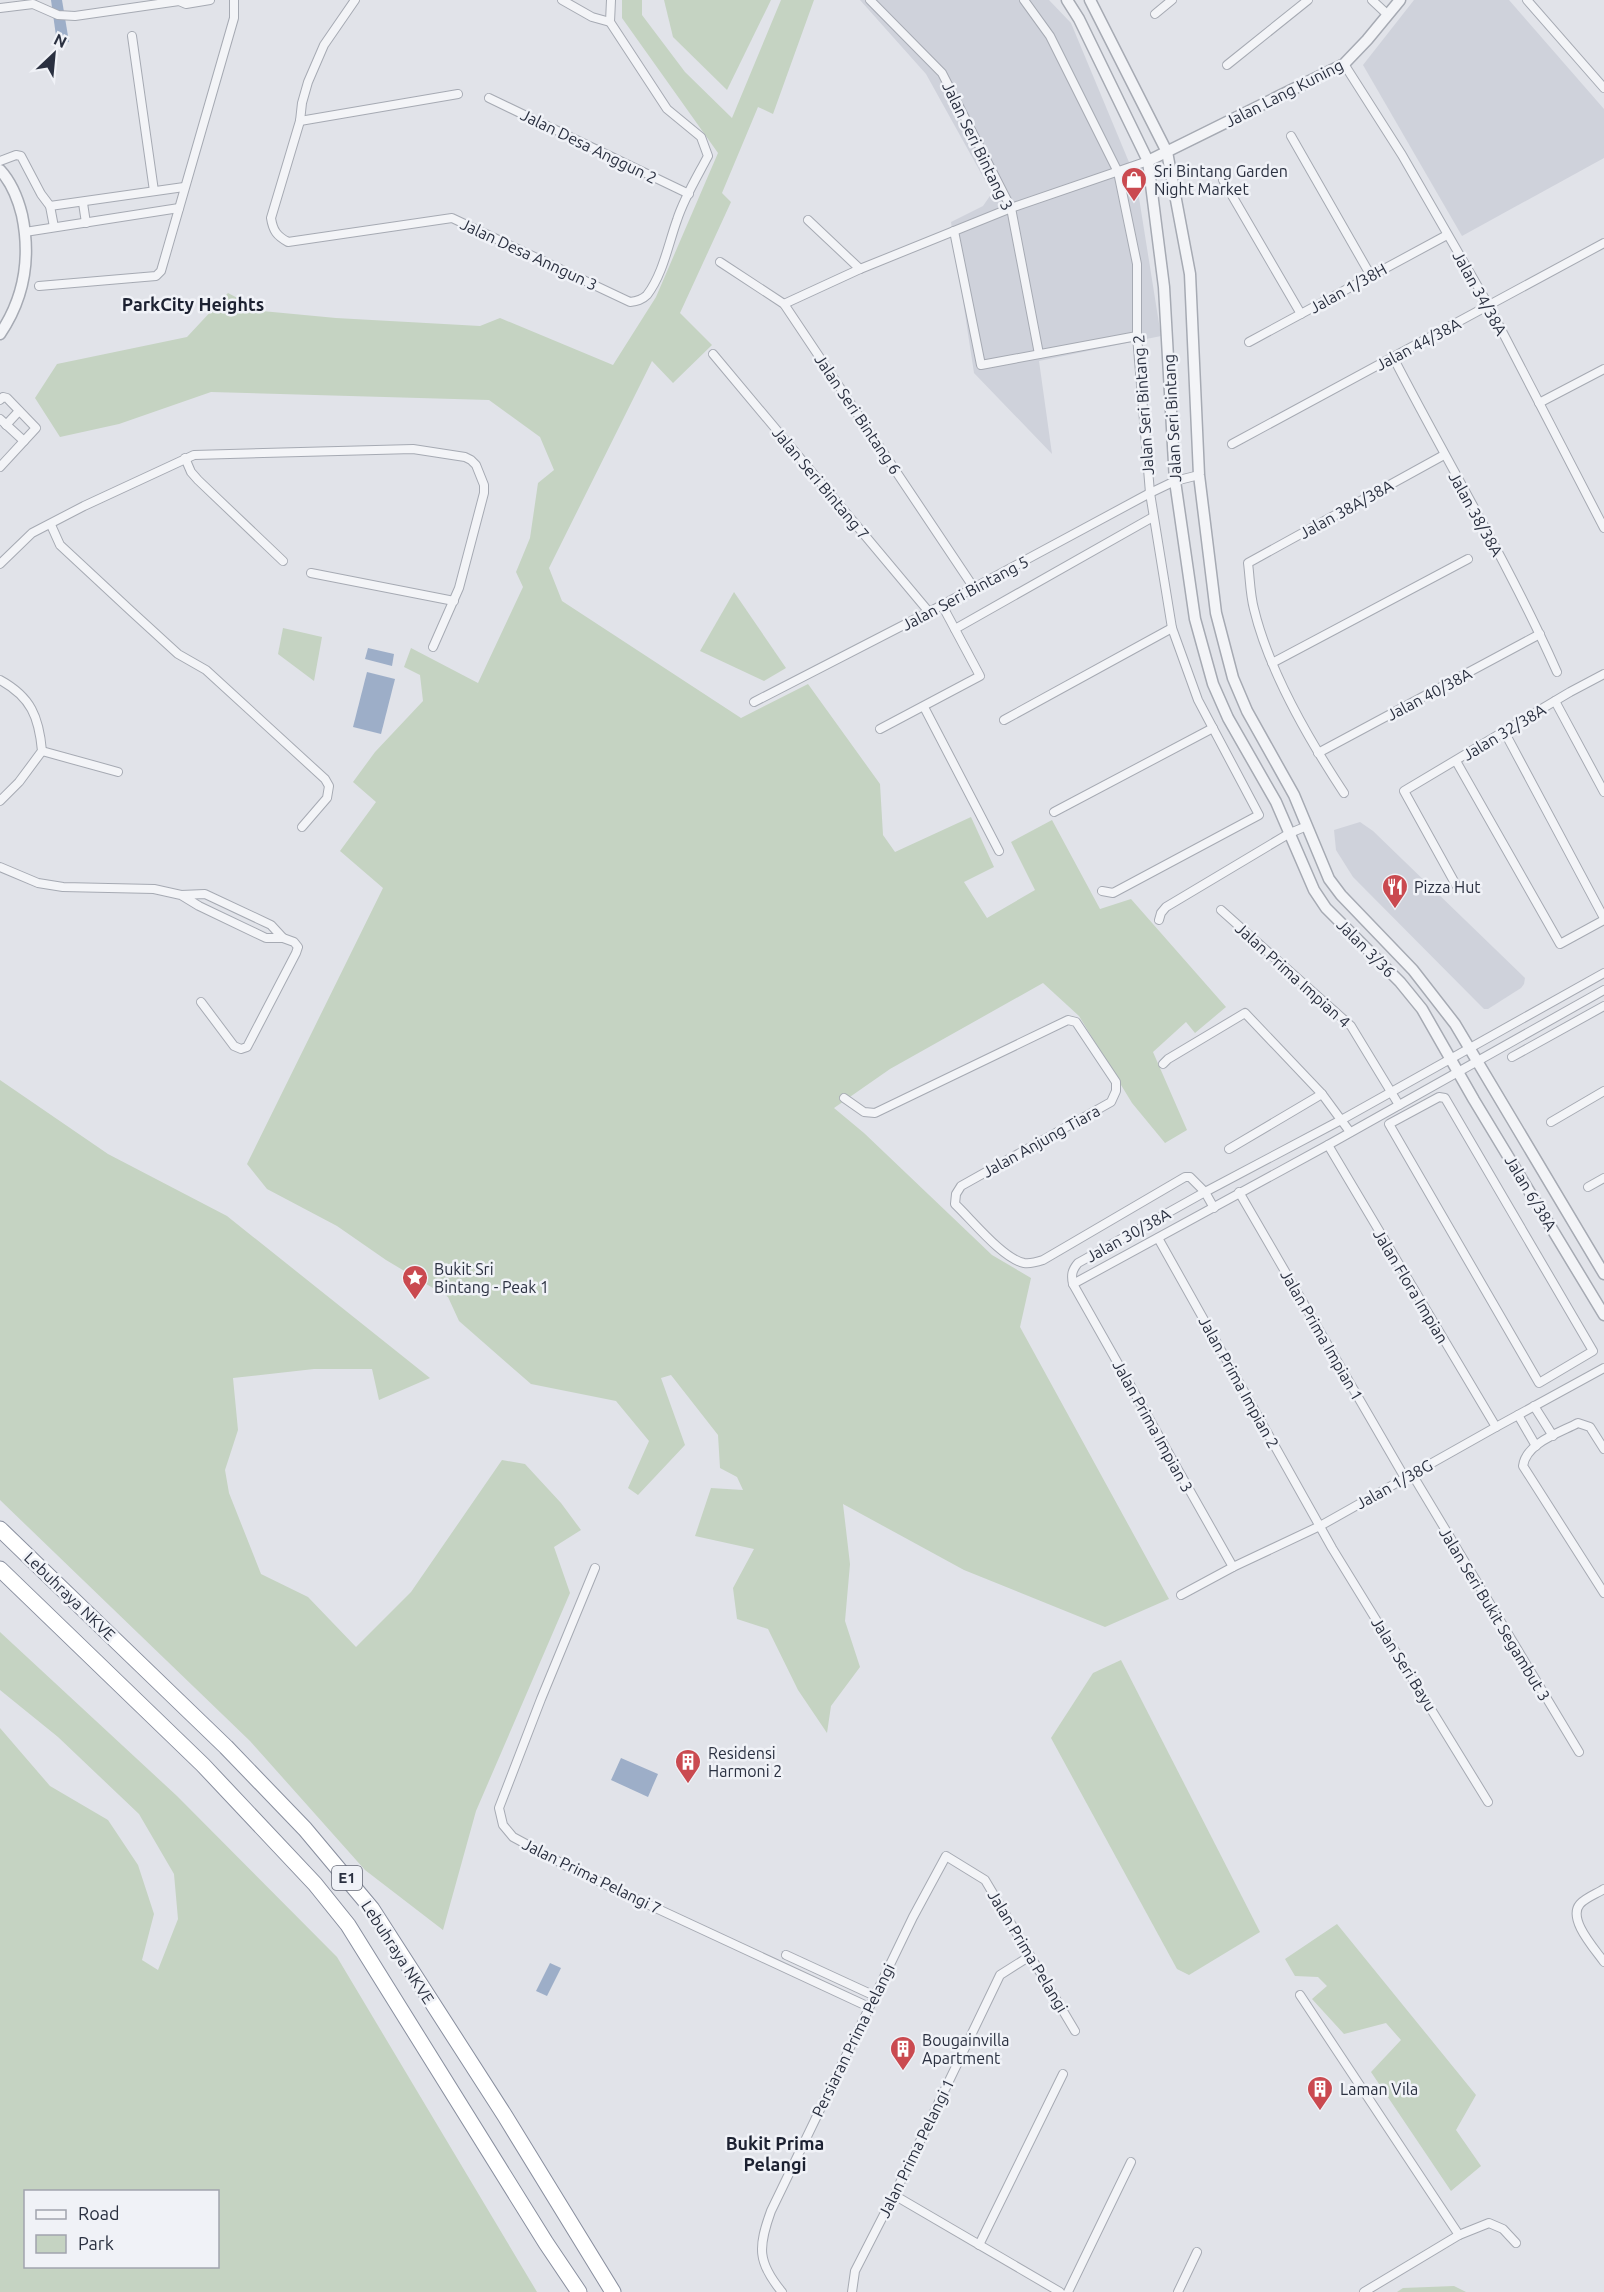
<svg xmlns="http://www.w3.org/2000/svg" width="1604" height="2292" font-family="Ubuntu,sans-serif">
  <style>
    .built { fill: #cfd2db }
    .green { fill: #c5d3c2; fill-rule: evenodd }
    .water { fill: #9daec8 }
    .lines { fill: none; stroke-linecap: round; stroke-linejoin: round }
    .minor-casing { stroke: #a6aab3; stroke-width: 10 }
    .tertiary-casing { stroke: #a6aab3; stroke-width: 13 }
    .motorway-casing { stroke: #898f9f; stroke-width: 17 }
    .minor { stroke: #f3f4f7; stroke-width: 8 }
    .tertiary { stroke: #f3f4f7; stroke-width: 10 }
    .motorway { stroke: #fff; stroke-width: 15 }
    .labels { text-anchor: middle; stroke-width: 5; stroke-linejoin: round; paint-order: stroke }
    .shield { fill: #f0f2f7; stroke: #656a77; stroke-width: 1.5 }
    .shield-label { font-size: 15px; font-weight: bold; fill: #2a3040 }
    .street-label { font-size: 16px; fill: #2a3040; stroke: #f0f2f7 }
    .poi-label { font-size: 16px; fill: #2a3040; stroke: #f0f2f7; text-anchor: start }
    .neighbourhood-label { font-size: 18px; font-weight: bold; fill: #1c2131; stroke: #f0f2f7 }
  </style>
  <rect width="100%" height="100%" fill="#e1e3e9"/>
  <!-- built -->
  <g class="built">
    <polygon points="860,0 1049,0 1071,23 1136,179 1161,336 1039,361 1052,454 974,373 951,222 983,206 992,193 926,74"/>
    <polygon points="1414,0 1509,0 1604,109 1604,158 1462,236 1363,65"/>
    <polygon points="1360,822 1373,831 1525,978 1524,984 1521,988 1488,1009 1484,1009 1353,877 1336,850 1334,830"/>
  </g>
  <!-- green -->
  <g class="green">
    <polygon points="622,0 642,0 642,15 685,72 732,118 781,0 814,0 773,114 758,107 722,193 731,202 680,313 712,345 673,383 652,361 549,568 562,601 741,718 808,684 880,784 883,835 895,852 971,817 994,867 964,882 987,918 1035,890 1011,842 1052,820 1100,909 1131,899 1226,1007 1195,1033 1186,1022 1153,1052 1187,1130 1165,1143 1132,1103 1079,1016 1043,983 890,1069 834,1108 864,1133 992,1255 1031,1278 1020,1327 1169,1599 1105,1627 964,1570 843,1504 850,1564 845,1621 860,1667 831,1706 827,1733 798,1690 768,1629 737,1619 733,1588 754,1549 695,1536 711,1488 743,1490 737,1477 720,1468 718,1435 671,1375 661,1378 685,1445 638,1495 628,1488 649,1441 616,1401 531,1384 459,1321 448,1297 386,1260 337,1226 267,1189 247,1164 383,888 340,851 376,802 353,782 375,752 423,701 420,675 404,667 411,648 478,683 523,587 516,572 530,538 538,483 554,470 540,437 489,400 211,392 119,424 60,437 35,398 57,364 187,337 228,293 262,311 336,318 480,326 500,318 613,365 656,297 718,153 622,18"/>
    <polygon points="664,0 771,0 727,90 673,37"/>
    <polygon points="734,592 786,668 764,681 700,651"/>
    <polygon points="283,628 322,637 314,681 278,654"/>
    <polygon points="0,1080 108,1154 227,1216 430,1378 379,1400 372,1369 314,1369 233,1378 238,1430 225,1470 229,1493 261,1574 308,1597 356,1647 411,1592 502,1460 525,1464 561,1503 581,1530 554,1547 570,1593 476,1811 443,1930 365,1870 250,1741 0,1500"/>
    <path d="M0 1632 177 1796 337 1957 537 2292H0V1728L50 1786 108 1820 138 1865 154 1914 142 1960 158 1970 178 1919 174 1874 139 1814 58 1737 0 1690ZM26 2192H218V2266H26Z"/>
    <polygon points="1121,1660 1260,1932 1189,1975 1177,1969 1051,1738 1093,1673"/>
    <polygon points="1337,1924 1476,2095 1456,2130 1481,2166 1451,2191 1371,2072 1401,2040 1386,2023 1344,2034 1312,1999 1327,1986 1318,1977 1295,1976 1285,1959"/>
    <polygon points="1454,2286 1466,2292 1397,2292 1403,2288"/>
  </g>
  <!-- water -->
  <g class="water">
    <polygon points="51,0 62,0 69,42 57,43"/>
    <polygon points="368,648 394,654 392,666 365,659"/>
    <polygon points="367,672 395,679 381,734 353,727"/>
    <polygon points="621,1758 658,1774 648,1797 611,1780"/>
    <polygon points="550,1963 561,1968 547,1996 536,1991"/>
  </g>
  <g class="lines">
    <defs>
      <g id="minor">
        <path d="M355 0 324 45 308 82 302 103 300 121 271 218C273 231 277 236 288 242L452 218 630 302C637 301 642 300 647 295 663 274 668 245 677 220 684 198 697 177 708 156L701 137 667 109 610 22 611 0"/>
        <polyline points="562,0 592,17 610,22"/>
        <polyline points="870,0 942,73 1011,208 1039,354"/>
        <polyline points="1024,0 1050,36 1118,172 1137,264 1137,336 1150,493 1172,628 1198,700 1259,815 1113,893 1102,891"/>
        <polyline points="1372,0 1388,15"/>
        <polyline points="1527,0 1604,88"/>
        <polyline points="0,8 33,4 58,15 75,16 179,1 186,4 210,0"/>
        <polyline points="1155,14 1172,0"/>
        <polyline points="132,36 154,191"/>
        <polyline points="1344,64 1402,155 1489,306 1604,528"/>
        <polyline points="1227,65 1308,0"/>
        <polyline points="489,98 689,194"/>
        <polyline points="300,121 458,94"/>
        <polyline points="1291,136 1371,276"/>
        <polyline points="0,161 16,155 21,156 41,194 50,206 54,227"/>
        <polyline points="1223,180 1301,314"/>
        <polyline points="83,203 86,223"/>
        <polyline points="50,206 184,187"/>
        <polyline points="808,220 860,269"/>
        <polyline points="954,231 981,365 1137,336"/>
        <polyline points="25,232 179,208"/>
        <polyline points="720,262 784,304 974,588"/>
        <polyline points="39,286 156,276 161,271 234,18 234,0"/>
        <polyline points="784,304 860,269 1011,208 1148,161"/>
        <polyline points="1249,342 1447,235"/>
        <polyline points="713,354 929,612"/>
        <path d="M1393 357C1447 462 1509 564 1557 672"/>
        <polyline points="0,400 3,397 7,398 36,428 0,467"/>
        <polyline points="1539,403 1604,369"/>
        <polyline points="0,419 24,441"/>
        <polyline points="6,425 19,411"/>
        <polyline points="1232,444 1604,243"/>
        <polyline points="185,458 191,472 198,480 283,561"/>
        <polyline points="51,525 60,545 131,611 178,654 206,670 325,779 329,786 327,798 302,827"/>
        <polyline points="0,564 32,533 84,506 194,455 413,449 465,457 471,460 476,465 484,485 484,493 459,588 433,647"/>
        <polyline points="311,573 454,601"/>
        <polyline points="955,629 1153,517"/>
        <polyline points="1272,663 1468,559"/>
        <path d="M0 680C31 697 39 717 42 751L19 782 0 801"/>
        <polyline points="1555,701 1604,792"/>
        <polyline points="754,702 929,612 1150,493 1175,481 1199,475"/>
        <polyline points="924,707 999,851"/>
        <polyline points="1004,720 1172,628"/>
        <polyline points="880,729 980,676 942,605"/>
        <polyline points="1504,731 1604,918"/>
        <polyline points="42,751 118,772"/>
        <polyline points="1318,753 1540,634"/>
        <polyline points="1456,761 1560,944 1604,920"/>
        <path d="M1344 793C1309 740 1269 671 1254 609 1250 594 1250 578 1248 563L1444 455"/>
        <polyline points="1054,812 1213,728"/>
        <polyline points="0,867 38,883 63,887 154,889 181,895 205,894 271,925 283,938 266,938 199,906 181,895"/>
        <polyline points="1456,885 1404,791 1570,692 1604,674"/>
        <polyline points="1221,910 1351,1026 1399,1105"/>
        <polyline points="1159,920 1161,913 1166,907 1290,833 1307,826"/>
        <polyline points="201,1002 234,1046 241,1049 247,1047 296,953 298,947 294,942 283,938"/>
        <polyline points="1512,1057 1604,1006"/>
        <polyline points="1163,1064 1168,1059 1245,1013 1322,1094 1350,1132"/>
        <polygon points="1439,1097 1445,1098 1593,1351 1539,1383 1389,1124"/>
        <path d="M844 1098 864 1112 875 1113 1068 1020 1076 1022 1116 1082V1091L1111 1102 961 1186 956 1194 955 1204C972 1220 1003 1259 1024 1263 1031 1264 1037 1262 1043 1260L1185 1177H1190L1205 1192 1214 1208"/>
        <polyline points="1551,1122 1604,1091"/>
        <polyline points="1328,1145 1496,1427"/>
        <polyline points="1229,1149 1322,1094"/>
        <polyline points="1588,1187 1604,1178"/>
        <polyline points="1239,1192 1405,1478"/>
        <polyline points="1158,1238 1332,1548 1488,1802"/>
        <polyline points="1073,1284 1328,1145 1604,990"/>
        <polyline points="1534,1406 1553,1436"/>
        <polyline points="1518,1415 1536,1446"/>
        <path d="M1604 1449 1590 1427 1578 1423C1559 1433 1526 1443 1523 1466L1604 1593"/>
        <polyline points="1412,1474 1579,1752"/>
        <path d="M1233 1567 1073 1284C1071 1275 1072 1270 1078 1263L1205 1192 1343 1119 1604 973"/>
        <polyline points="595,1568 541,1699 499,1808 503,1825 513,1837 574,1870 869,2007"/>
        <polyline points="1181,1595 1233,1567 1320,1526 1496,1427 1604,1368"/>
        <path d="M1604 1889C1596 1894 1585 1898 1580 1904 1567 1919 1595 1949 1604 1962"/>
        <polyline points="786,1955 875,1996"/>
        <polyline points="1300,1995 1459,2235"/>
        <polyline points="894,2195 1060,2292"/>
        <polyline points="979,2245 1063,2074"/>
        <path d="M782 2292C757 2262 758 2247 771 2211L913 1917 946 1856 985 1880 1075 2031"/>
        <polyline points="852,2292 855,2271 898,2187 1000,1975 1030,1956"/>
        <polyline points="1068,2292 1131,2162"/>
        <polyline points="1178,2292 1197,2252"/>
        <polyline points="1364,2292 1459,2235 1489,2223 1503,2229 1516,2243"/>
      </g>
      <g id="tertiary">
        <polyline points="1067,0 1079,19 1148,161 1164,287 1175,481 1195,619 1213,684 1228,718 1276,802 1314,890 1326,908 1400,982 1422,1009 1474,1100 1604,1315"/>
        <polyline points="1090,0 1167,152 1190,274 1199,475 1216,613 1233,678 1247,711 1294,795 1329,879 1341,895 1413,970 1455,1024 1604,1274"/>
        <polyline points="1148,161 1344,64 1367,40 1400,0"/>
        <path d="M0 170C11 182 18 199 22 215 31 258 25 297 0 334"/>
      </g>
      <g id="motorway">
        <polyline points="0,1529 226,1747 305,1829 372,1909 505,2116 613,2292"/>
        <polyline points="0,1569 203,1765 315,1884 348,1925 546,2243 579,2292"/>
      </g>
    </defs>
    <!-- minor casing -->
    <use href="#minor" class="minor-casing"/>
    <!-- tertiary casing -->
    <use href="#tertiary" class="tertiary-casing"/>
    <!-- motorway casing -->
    <use href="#motorway" class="motorway-casing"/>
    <!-- minor -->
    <use href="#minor" class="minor"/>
    <!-- tertiary -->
    <use href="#tertiary" class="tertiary"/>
    <!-- motorway -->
    <use href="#motorway" class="motorway"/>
  </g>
  <!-- icons -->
  <defs>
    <symbol id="shop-pin" viewBox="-11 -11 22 30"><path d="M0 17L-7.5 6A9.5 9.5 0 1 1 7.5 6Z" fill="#ca4a50" stroke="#f0f2f7"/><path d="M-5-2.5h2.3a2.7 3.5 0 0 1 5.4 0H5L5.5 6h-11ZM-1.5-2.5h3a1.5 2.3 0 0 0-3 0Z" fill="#fff"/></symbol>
    <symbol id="restaurant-pin" viewBox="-11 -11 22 30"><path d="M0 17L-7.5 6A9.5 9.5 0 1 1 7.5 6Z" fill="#ca4a50" stroke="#f0f2f7"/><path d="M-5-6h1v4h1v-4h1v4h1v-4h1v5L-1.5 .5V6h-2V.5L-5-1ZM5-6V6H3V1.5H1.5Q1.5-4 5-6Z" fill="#fff"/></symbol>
    <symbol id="sight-pin" viewBox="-11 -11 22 30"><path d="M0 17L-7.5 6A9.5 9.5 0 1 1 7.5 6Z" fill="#ca4a50" stroke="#f0f2f7"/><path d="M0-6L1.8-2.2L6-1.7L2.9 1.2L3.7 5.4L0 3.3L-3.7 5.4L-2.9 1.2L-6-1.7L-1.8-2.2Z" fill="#fff"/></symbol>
    <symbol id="building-pin" viewBox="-11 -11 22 30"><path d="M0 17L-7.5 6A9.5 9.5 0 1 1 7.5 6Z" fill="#ca4a50" stroke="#f0f2f7"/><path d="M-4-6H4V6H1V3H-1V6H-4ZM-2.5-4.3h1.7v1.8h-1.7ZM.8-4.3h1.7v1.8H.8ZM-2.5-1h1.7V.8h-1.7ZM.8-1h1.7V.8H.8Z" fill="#fff"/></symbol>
  </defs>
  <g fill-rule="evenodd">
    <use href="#shop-pin" x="1119" y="165" width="30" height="40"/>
    <use href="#restaurant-pin" x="1380" y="872" width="30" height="40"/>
    <use href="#sight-pin" x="400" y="1263" width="30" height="40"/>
    <use href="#building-pin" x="673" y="1747" width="30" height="40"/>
    <use href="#building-pin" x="888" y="2034" width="30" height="40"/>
    <use href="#building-pin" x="1305" y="2074" width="30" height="40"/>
  </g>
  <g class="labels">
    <!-- shield labels -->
    <rect class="shield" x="332" y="1866" width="30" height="24" rx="4.5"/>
    <g class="shield-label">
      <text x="347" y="1883">E1</text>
    </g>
    <!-- street labels -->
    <g class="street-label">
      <text transform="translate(1284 93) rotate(-27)" y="6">Jalan Lang Kuning</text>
      <text transform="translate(589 146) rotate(26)" y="6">Jalan Desa Anggun 2</text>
      <text transform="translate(978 146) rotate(64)" y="6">Jalan Seri Bintang 3</text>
      <text transform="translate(529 254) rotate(25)" y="6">Jalan Desa Anngun 3</text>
      <text transform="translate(1348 288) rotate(-29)" y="6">Jalan 1/38H</text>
      <text transform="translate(1480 293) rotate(61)" y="6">Jalan 34/38A</text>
      <text transform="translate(1418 344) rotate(-28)" y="6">Jalan 44/38A</text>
      <text transform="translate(1143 405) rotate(-94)" y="6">Jalan Seri Bintang 2</text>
      <text transform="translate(858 414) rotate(56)" y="6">Jalan Seri Bintang 6</text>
      <text transform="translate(1172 418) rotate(-93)" y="6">Jalan Seri Bintang</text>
      <text transform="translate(821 483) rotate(50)" y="6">Jalan Seri Bintang 7</text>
      <text transform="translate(1346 509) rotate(-29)" y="6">Jalan 38A/38A</text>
      <text transform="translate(1476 514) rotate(61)" y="6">Jalan 38/38A</text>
      <text transform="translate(965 593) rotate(-28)" y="6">Jalan Seri Bintang 5</text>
      <text transform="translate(1429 694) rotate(-28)" y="6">Jalan 40/38A</text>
      <text transform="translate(1504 732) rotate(-31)" y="6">Jalan 32/38A</text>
      <text transform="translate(1366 948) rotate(45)" y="6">Jalan 3/36</text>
      <text transform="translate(1293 975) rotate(42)" y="6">Jalan Prima Impian 4</text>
      <text transform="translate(1041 1141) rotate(-29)" y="6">Jalan Anjung Tiara</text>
      <text transform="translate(1531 1193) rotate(59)" y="6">Jalan 6/38A</text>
      <text transform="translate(1128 1235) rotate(-29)" y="6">Jalan 30/38A</text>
      <text transform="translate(1411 1286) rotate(59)" y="6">Jalan Flora Impian</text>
      <text transform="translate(1322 1335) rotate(60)" y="6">Jalan Prima Impian 1</text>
      <text transform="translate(1239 1382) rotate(61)" y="6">Jalan Prima Impian 2</text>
      <text transform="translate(1153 1426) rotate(61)" y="6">Jalan Prima Impian 3</text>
      <text transform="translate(1394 1484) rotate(-29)" y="6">Jalan 1/38G</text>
      <text transform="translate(70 1596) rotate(44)" y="6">Lebuhraya NKVE</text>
      <text transform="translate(1495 1614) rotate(59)" y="6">Jalan Seri Bukit Segambut 3</text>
      <text transform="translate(1404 1664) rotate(58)" y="6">Jalan Seri Bayu</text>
      <text transform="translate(592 1876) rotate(26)" y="6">Jalan Prima Pelangi 7</text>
      <text transform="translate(1028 1951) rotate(59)" y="6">Jalan Prima Pelangi</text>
      <text transform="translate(398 1952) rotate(57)" y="6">Lebuhraya NKVE</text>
      <text transform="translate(853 2040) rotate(-64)" y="6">Persiaran Prima Pelangi</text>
      <text transform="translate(916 2148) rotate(-64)" y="6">Jalan Prima Pelangi 1</text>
    </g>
    <!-- poi labels -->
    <g class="poi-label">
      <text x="1154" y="177">Sri Bintang Garden<tspan x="1154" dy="18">Night Market</tspan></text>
      <text x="1414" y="893">Pizza Hut</text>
      <text x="434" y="1275">Bukit Sri<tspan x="434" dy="18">Bintang - Peak 1</tspan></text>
      <text x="708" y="1759">Residensi<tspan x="708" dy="18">Harmoni 2</tspan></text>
      <text x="922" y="2046">Bougainvilla<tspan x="922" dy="18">Apartment</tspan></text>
      <text x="1340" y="2095">Laman Vila</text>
    </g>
    <!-- neighbourhood labels -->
    <g class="neighbourhood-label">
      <text x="193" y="311">ParkCity Heights</text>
      <text x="775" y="2150">Bukit Prima<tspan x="775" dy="21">Pelangi</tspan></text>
    </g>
  </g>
  <!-- legend -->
  <rect x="24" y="2190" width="195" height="78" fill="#f0f2f7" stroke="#a1a4ae" stroke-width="1.5"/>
  <rect x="36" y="2210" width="30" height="9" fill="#f3f4f7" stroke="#a1a4ae" stroke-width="1.5"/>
  <text x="78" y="2220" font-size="18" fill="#2a3040">Road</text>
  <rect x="36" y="2235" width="30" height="18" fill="#c5d3c2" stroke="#a1a4ae" stroke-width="1.5"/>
  <text x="78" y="2250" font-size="18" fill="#2a3040">Park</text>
  <!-- north arrow -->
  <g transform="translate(54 54) rotate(26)" stroke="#f0f2f7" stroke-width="4.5" paint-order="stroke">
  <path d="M0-4.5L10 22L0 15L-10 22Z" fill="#2a3040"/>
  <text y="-9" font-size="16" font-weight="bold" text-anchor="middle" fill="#2a3040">N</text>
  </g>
</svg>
